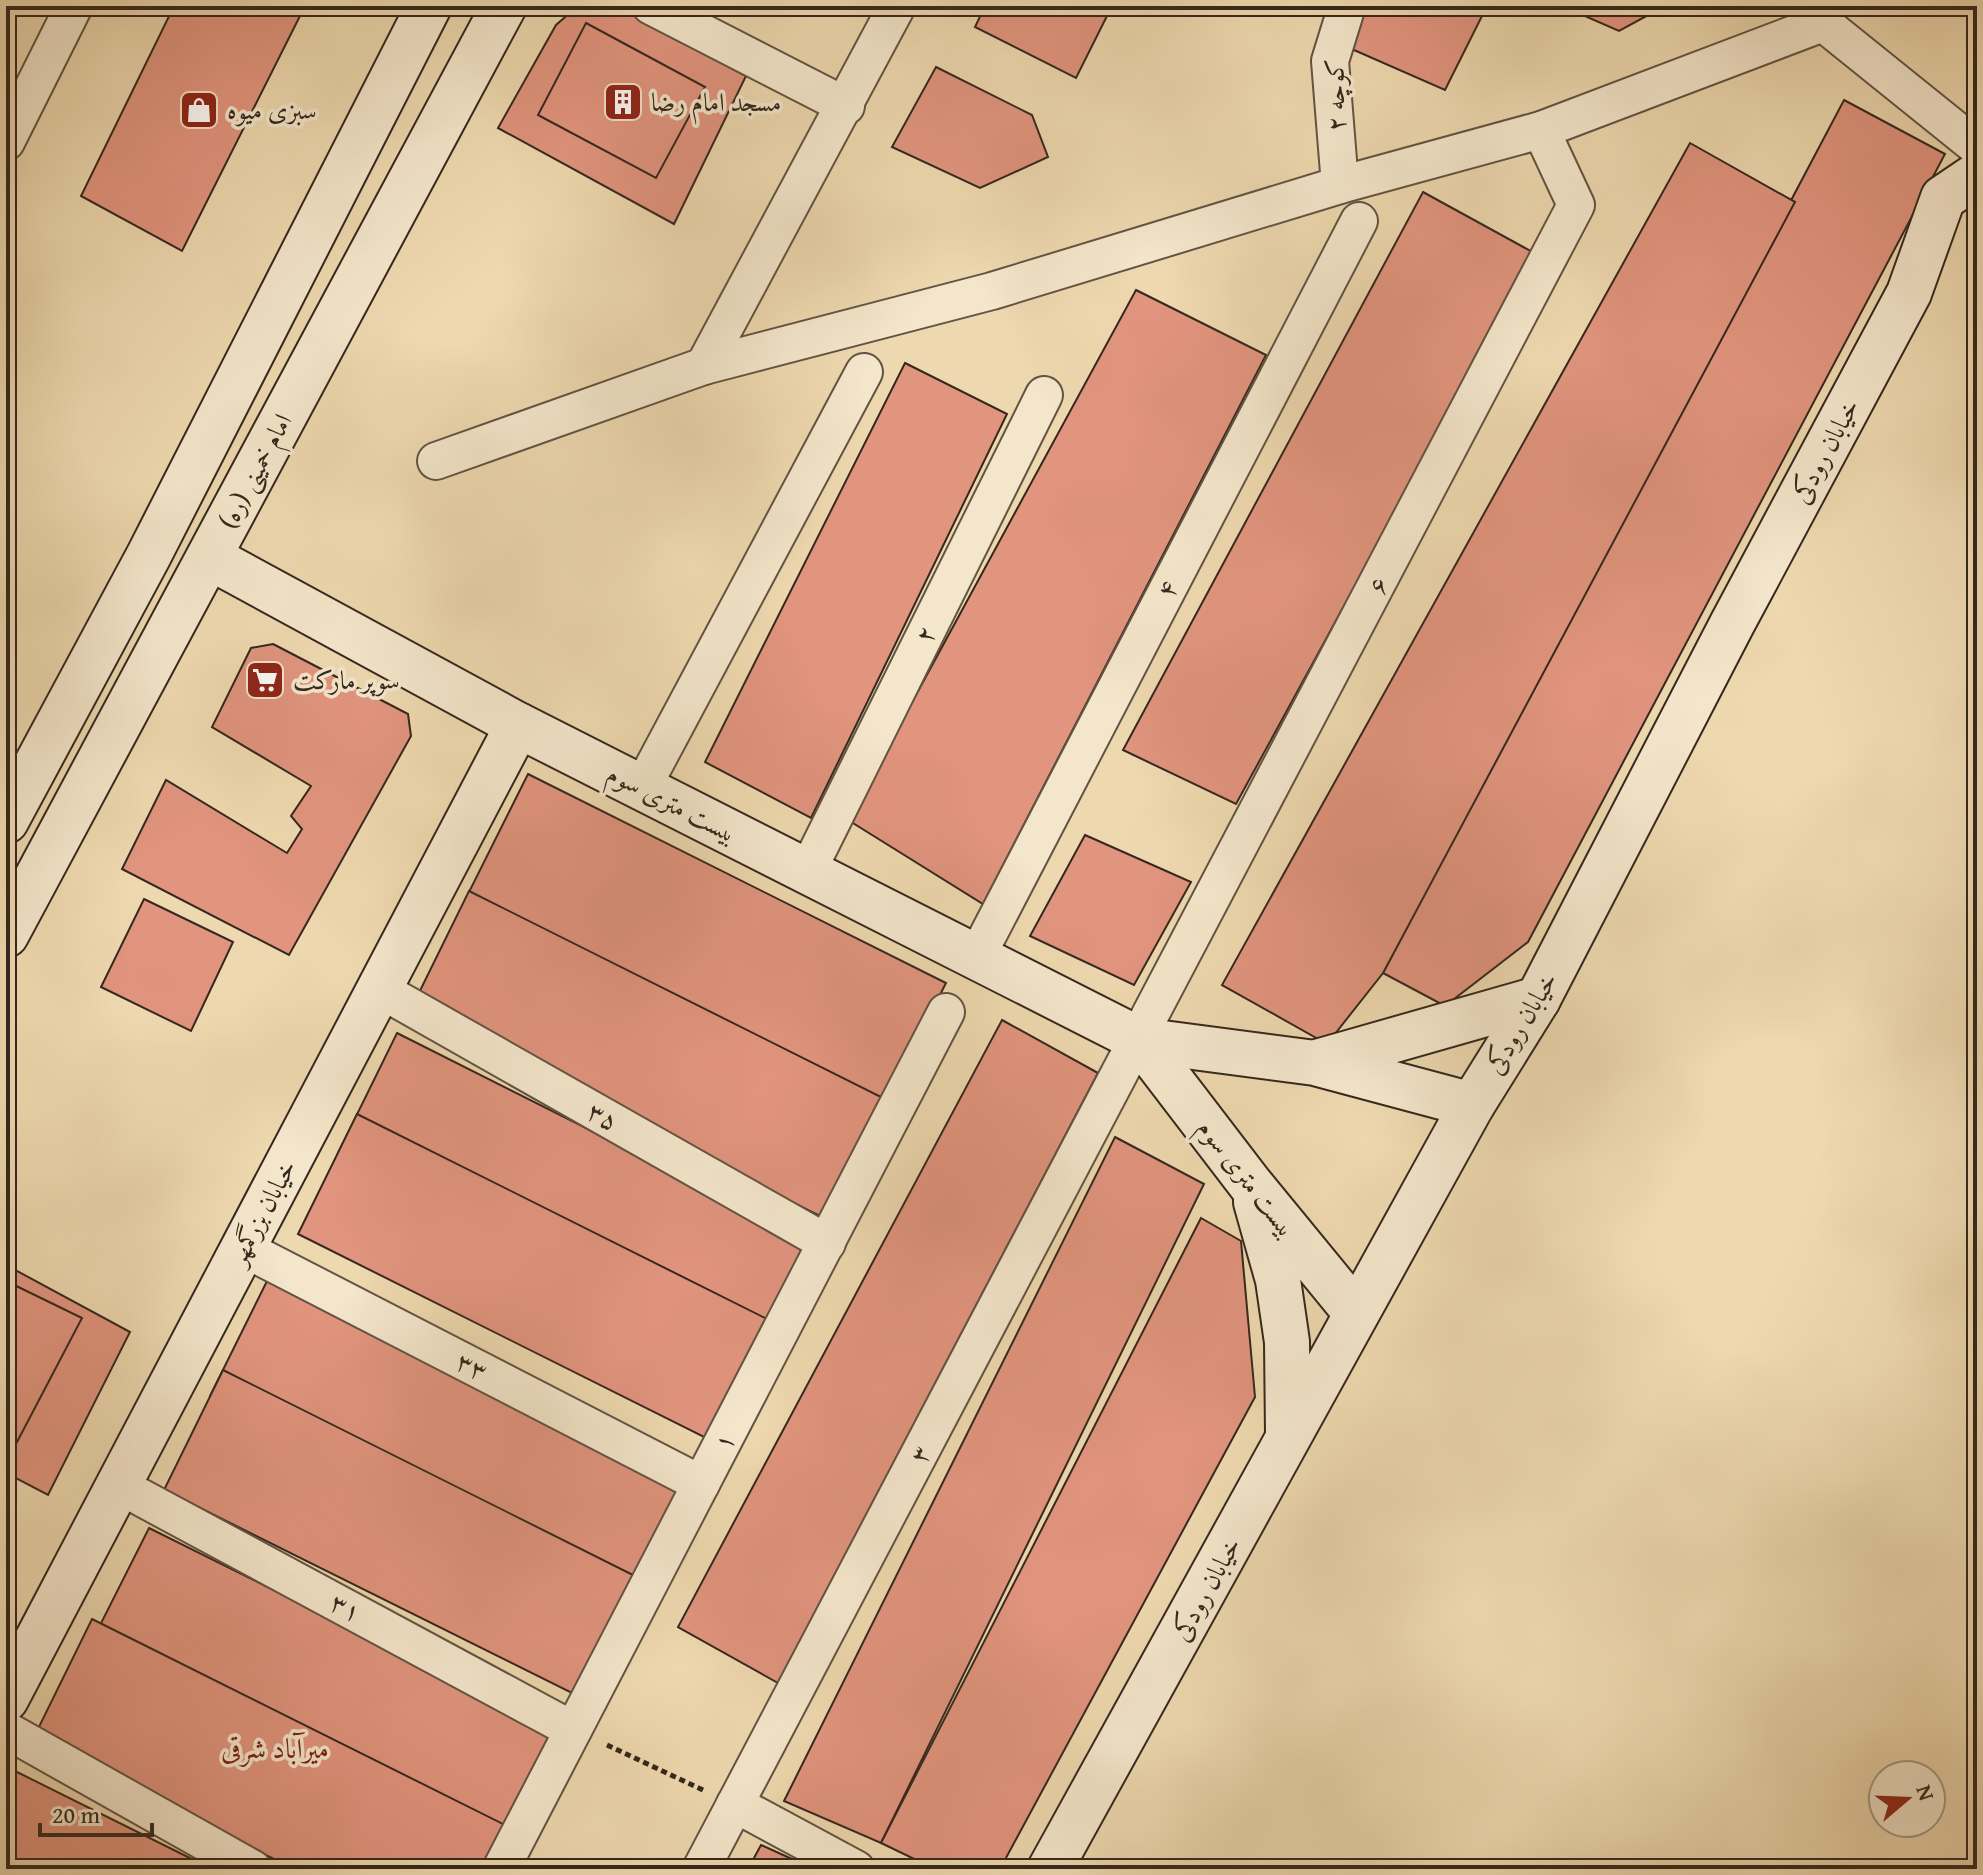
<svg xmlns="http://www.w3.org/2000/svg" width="1983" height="1875" font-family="'Gentium Book Plus',Amiri,serif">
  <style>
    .building { fill: #e1947e; stroke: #34281d; stroke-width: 2 }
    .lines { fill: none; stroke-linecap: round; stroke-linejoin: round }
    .street-casing { stroke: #625442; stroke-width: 40 }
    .secondary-casing { stroke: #34281d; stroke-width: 48 }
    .path { stroke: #34281d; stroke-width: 5; stroke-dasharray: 6 4; stroke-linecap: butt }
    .street { stroke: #f4e6cb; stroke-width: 36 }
    .secondary { stroke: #f4e6cb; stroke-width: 44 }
    .labels { text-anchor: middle; stroke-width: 7; stroke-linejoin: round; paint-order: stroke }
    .street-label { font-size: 26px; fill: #34281d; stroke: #f4e6cb }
    .poi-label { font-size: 26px; fill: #34281d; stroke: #f4e6cb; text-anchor: start }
    .neighbourhood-label { font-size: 28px; fill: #7a1f14; stroke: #f4e6cb }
  </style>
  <rect width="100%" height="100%" fill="#eed8af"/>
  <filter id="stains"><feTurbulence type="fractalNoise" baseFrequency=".0025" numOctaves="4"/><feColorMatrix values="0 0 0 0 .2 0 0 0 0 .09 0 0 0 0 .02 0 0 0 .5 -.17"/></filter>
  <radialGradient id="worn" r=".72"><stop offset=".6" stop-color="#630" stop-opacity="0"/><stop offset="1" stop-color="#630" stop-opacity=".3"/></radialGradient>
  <!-- building -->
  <g class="building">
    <polygon points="174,6 305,6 182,251 81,196"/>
    <polygon points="593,6 626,11 746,76 674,224 498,128 556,25 571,12"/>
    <polygon points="985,6 1112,6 1076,78 975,27"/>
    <polygon points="1368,6 1487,6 1445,90 1347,47"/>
    <polygon points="1562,6 1665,6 1619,31"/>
    <polygon points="586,23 705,87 656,178 538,115"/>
    <polygon points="936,67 1032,115 1048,157 980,188 892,147"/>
    <polygon points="1844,100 1945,154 1528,942 1445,1006 1383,973"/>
    <polygon points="1690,143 1795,202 1383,973 1327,1044 1222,985"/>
    <polygon points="1423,192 1536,254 1236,804 1123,750"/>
    <polygon points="1136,290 1266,355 983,904 848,820"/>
    <polygon points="905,363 1007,414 811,818 705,762"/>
    <polygon points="273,644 408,714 411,736 289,955 122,869 166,780 287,853 302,829 291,816 311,786 212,727 251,648"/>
    <polygon points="528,774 946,983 886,1102 468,894"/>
    <polygon points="1085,835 1191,882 1134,985 1030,936"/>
    <polygon points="469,891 887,1100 828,1220 410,1011"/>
    <polygon points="144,899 233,942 191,1031 101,987"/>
    <polygon points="1002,1020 1098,1073 778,1683 678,1627"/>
    <polygon points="397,1033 815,1243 756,1362 338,1153"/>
    <polygon points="357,1114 775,1323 716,1443 298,1234"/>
    <polygon points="1115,1137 1204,1184 881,1843 784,1801"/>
    <polygon points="1201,1218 1241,1241 1255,1397 1000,1869 935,1869 881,1843"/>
    <polygon points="6,1265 130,1332 48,1495 6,1473"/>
    <polygon points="269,1277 687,1485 628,1605 210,1396"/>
    <polygon points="6,1281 82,1318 17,1442 6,1435"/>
    <polygon points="223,1370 641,1579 582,1698 164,1490"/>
    <polygon points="149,1528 567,1736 507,1856 89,1647"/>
    <polygon points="92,1619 511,1828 490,1869 294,1869 33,1739"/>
    <polygon points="11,1769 212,1869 6,1869 6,1778"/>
    <polygon points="761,1845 814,1869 748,1869"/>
  </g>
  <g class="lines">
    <defs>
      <g id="street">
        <polyline points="651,6 846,106"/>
        <polyline points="1814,6 1823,23 1977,147"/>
        <polyline points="6,142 74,6"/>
        <polyline points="1340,185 1330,61 1347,6"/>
        <polyline points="704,366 897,6"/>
        <polyline points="436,461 704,366 992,291 1340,185 1541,130 1823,23"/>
        <polyline points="642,788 864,372"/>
        <polyline points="807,872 1044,395"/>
        <polyline points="976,958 1359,221"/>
        <polyline points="379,989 827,1243"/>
        <polyline points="243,1248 701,1484"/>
        <polyline points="118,1485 573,1730"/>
        <polyline points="6,1730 253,1869"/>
        <polyline points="735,1804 856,1869"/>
        <polyline points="501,1869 946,1012"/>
        <polyline points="701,1869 1576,205 1541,130"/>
      </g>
      <g id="secondary">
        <polyline points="209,557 518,725 1140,1040 1315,1063 1472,1105"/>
        <polyline points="6,821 149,555 429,6"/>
        <polyline points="6,935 504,6"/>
        <polyline points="1140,1040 1251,1185 1356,1313"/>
        <polyline points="1317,1062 1538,999"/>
        <polyline points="1256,1202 1278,1280 1287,1342 1288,1434"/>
        <polyline points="6,1699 518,725"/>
        <polyline points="1050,1869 1472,1105 1538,999 1732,624 1909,293 1943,198 1977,175"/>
      </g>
    </defs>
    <!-- street casing -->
    <use href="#street" class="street-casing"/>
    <!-- secondary casing -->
    <use href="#secondary" class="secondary-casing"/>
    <!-- path -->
    <polyline class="path" points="607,1745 703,1790"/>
    <!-- street -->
    <use href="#street" class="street"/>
    <!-- secondary -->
    <use href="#secondary" class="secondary"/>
  </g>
  <!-- icons -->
  <defs>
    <symbol id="building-square" viewBox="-11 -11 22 22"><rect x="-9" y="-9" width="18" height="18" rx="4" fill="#8f2418" stroke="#f4e6cb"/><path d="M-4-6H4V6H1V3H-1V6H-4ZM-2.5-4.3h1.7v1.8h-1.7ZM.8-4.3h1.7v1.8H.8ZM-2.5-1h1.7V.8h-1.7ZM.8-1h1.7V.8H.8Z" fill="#fff"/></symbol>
    <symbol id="shop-square" viewBox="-11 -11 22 22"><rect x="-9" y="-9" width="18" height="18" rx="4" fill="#8f2418" stroke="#f4e6cb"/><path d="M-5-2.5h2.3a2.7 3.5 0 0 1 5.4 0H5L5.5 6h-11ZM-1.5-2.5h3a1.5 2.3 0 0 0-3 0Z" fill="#fff"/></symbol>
    <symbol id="supermarket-square" viewBox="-11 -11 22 22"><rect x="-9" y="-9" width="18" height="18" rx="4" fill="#8f2418" stroke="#f4e6cb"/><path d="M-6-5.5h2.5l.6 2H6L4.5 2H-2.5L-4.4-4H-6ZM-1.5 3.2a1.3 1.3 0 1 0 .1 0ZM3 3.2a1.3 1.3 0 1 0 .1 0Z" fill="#fff"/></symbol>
  </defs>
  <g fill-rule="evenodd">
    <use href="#building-square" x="601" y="80" width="44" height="44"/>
    <use href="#shop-square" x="177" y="88" width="44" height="44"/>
    <use href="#supermarket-square" x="243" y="658" width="44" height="44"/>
  </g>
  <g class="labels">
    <!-- street labels -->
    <g class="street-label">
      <text transform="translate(1335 95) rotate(-91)" y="9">کوچه ۲</text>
      <text transform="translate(1825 451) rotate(-62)" y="9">خیابان رودکی</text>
      <text transform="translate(255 471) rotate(-62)" y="9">امام خمینی (ره)</text>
      <text transform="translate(1378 585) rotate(-62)" y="9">۶</text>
      <text transform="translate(1167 589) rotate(-63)" y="9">۴</text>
      <text transform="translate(925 634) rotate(-64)" y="9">۲</text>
      <text transform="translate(672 803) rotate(27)" y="9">بیست متری سوم</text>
      <text transform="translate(1521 1023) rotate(-59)" y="9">خیابان رودکی</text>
      <text transform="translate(603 1116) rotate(30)" y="9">۳۵</text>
      <text transform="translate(1247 1178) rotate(52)" y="9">بیست متری سوم</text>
      <text transform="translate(262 1212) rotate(-62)" y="9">خیابان بزرگمهر</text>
      <text transform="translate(472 1366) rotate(27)" y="9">۳۳</text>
      <text transform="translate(724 1441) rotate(-62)" y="9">۱</text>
      <text transform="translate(920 1454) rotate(-62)" y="9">۳</text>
      <text transform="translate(1206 1589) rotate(-61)" y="9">خیابان رودکی</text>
      <text transform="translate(346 1607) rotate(28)" y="9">۳۱</text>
    </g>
    <!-- poi labels -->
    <g class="poi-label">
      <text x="651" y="111">مسجد امام رضا</text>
      <text x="227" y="119">سبزی میوه</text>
      <text x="293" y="689">سوپر مارکت</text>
    </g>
    <!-- neighbourhood labels -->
    <g class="neighbourhood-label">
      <text x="275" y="1758">میرآباد شرقی</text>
    </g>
  </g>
  <!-- margin -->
  <rect width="1983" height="1875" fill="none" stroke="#eed8af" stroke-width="32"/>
  <rect x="8" y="8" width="1967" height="1859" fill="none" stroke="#34281d" stroke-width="4"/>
  <rect x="16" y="16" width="1951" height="1843" fill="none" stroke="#34281d" stroke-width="2"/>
  <!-- north arrow -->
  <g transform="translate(1907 1799) rotate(71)"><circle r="38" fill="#f4e6cb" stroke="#a79a85" stroke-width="2"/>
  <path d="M0-6L14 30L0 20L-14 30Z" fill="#8f2418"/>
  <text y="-12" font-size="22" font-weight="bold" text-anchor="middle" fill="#34281d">N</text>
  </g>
  <!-- scale -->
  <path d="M40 1823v12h112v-12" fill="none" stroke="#34281d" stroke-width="4"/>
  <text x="52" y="1823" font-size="24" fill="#34281d" stroke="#f4e6cb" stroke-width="6" paint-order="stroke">20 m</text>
  <rect width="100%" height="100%" filter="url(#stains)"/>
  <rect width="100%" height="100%" fill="url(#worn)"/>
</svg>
